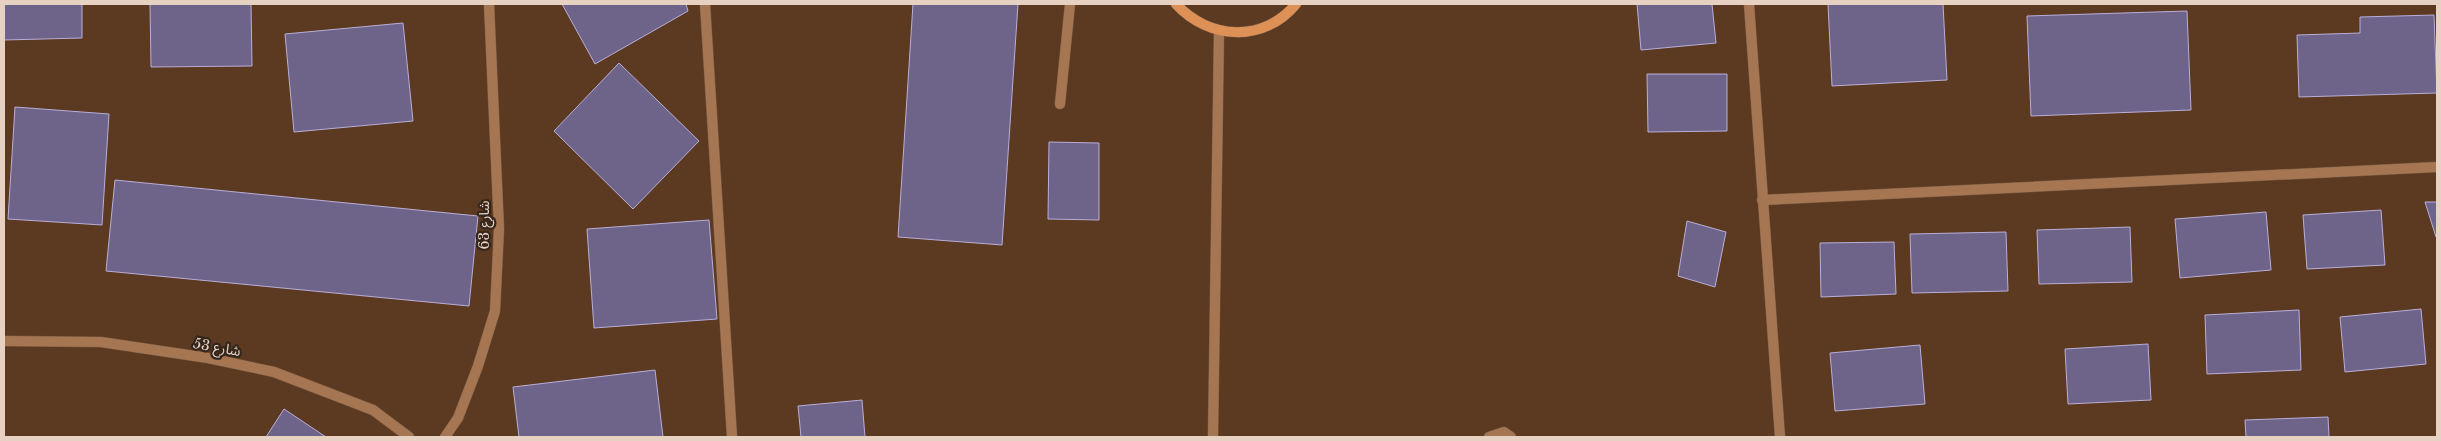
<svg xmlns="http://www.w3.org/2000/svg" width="2441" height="441" font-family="'Libre Baskerville','Noto Sans Arabic',serif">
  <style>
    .building { fill: #6e648a; stroke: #baaed8 }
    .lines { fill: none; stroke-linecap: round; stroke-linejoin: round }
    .lane-casing { stroke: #775841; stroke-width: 11 }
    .street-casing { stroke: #775841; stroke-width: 11 }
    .secondary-casing { stroke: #775841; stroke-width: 11 }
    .lane { stroke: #a67653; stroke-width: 10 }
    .street { stroke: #a67653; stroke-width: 10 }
    .secondary { stroke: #dd9157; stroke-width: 10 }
    .labels { text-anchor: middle; stroke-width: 4.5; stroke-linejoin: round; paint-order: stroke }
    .street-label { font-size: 14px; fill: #e6d1c3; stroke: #35261b }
  </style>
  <rect width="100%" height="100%" fill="#5b3a21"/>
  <!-- building -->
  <g class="building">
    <polygon points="4,4 82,4 82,38 4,40"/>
    <polygon points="150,4 251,4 252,66 151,67"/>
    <polygon points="562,4 686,4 688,11 595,64"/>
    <polygon points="913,4 1018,4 1002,245 898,237"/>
    <polygon points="1637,4 1712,4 1716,43 1641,50"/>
    <polygon points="1828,4 1943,4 1947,80 1832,86"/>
    <polygon points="2187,11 2191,110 2031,116 2027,16"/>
    <polygon points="2434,15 2437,93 2299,97 2297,35 2360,33 2360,17"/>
    <polygon points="403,23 413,121 294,132 285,34"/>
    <polygon points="619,63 699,141 633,209 554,131"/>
    <polygon points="1647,74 1727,74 1727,131 1648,132"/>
    <polygon points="15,107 109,114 102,225 8,219"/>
    <polygon points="1049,142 1099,143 1099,220 1048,219"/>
    <polygon points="115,180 478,216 469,306 106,271"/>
    <polygon points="2425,202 2437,202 2437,237 2436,237"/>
    <polygon points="2381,210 2385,265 2307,269 2303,215"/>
    <polygon points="2266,212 2271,270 2180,278 2175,219"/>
    <polygon points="709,220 717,319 594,328 587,229"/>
    <polygon points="1687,221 1726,232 1715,287 1678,276"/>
    <polygon points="2130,227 2132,282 2039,284 2037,230"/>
    <polygon points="2006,232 2008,291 1912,293 1910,234"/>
    <polygon points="1894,242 1896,294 1821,297 1820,243"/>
    <polygon points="2421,309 2426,364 2345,372 2340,317"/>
    <polygon points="2299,310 2301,370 2207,374 2205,315"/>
    <polygon points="2148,344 2151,400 2068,404 2065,349"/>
    <polygon points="1920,345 1925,404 1835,411 1830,353"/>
    <polygon points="655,370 663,437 519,437 513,387"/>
    <polygon points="862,400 865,437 801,437 798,406"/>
    <polygon points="284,409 326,437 266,437"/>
    <polygon points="2328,417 2329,437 2246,437 2245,420"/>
  </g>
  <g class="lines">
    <defs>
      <g id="lane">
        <polyline points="1749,4 1780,437"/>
        <polyline points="1060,104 1070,4"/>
        <polyline points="1762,200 2437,167"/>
        <polyline points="1213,437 1219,32"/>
        <polyline points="1489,437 1504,432 1511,437"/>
      </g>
      <g id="street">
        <polyline points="705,4 732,437"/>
        <polyline points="4,341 101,342 208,358 274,372 373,410 409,437"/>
        <polyline points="445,437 458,418 478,366 495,311 499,229 489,4"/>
      </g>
      <path id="secondary" d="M1176 4C1209 40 1264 43 1296 4"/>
    </defs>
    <!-- lane casing -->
    <use href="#lane" class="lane-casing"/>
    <!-- street casing -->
    <use href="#street" class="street-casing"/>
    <!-- secondary casing -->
    <use href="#secondary" class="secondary-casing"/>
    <!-- lane -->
    <use href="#lane" class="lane"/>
    <!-- street -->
    <use href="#street" class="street"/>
    <!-- secondary -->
    <use href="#secondary" class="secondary"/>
  </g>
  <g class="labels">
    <!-- street labels -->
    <g class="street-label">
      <text transform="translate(484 225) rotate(-90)" y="5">شارع 63</text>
      <text transform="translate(217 347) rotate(10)" y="5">شارع 53</text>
    </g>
  </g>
  <!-- border -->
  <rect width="2441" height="441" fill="none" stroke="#e6d1c3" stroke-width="10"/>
</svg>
